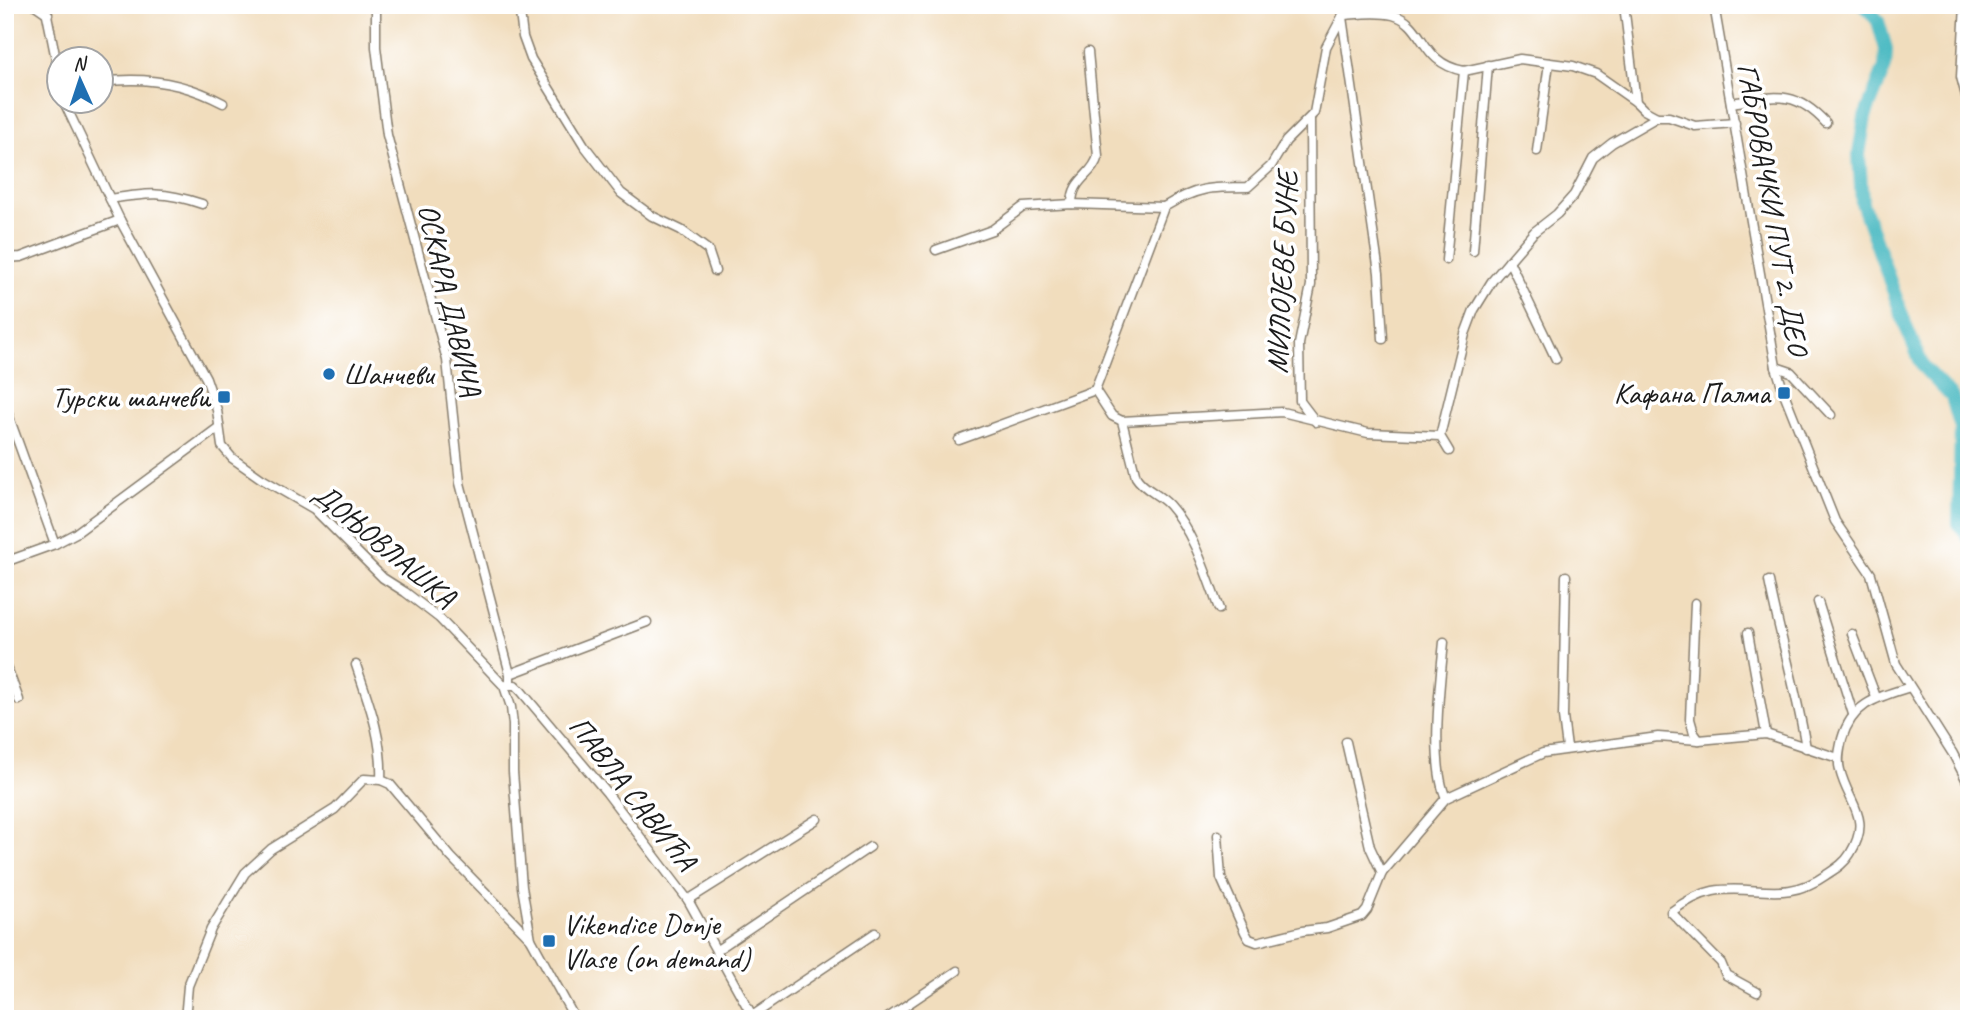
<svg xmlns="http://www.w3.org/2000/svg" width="1974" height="1024" font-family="Caveat,sans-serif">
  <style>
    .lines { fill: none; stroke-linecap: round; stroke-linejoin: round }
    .river { stroke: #4bbac2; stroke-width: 14 }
    .minor-casing { stroke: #867c6c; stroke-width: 11 }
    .minor { stroke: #fff; stroke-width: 8 }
    .poi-dot { fill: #1f6fb2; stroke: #fff; stroke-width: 2.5 }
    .labels { text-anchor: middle; stroke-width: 7; stroke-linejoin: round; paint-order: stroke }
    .street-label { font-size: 30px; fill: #1c1c1c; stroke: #fff }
    .poi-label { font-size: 30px; fill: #1c1c1c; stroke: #fff; text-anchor: start }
  </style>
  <rect width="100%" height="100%" fill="#fff"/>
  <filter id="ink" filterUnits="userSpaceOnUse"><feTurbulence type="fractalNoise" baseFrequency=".0143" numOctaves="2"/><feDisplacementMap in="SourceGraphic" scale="14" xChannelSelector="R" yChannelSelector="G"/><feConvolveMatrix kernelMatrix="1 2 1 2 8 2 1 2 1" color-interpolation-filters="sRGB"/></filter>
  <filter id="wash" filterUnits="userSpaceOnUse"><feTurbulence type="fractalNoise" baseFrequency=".00686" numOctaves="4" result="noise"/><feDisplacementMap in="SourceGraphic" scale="28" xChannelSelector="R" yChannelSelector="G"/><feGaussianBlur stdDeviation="1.57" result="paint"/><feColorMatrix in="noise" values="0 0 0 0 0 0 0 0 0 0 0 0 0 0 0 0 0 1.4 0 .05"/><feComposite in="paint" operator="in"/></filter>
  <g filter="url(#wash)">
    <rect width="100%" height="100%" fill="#f1ddbd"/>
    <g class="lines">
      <!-- river -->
      <polyline class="river" points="1865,5 1878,21 1886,49 1885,67 1865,117 1859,154 1862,203 1907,329 1923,367 1952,397 1961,428 1959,523 1969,538"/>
    </g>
  </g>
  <g filter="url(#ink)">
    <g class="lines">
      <defs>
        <g id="minor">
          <polyline points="35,5 48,14"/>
          <polyline points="45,5 60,79"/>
          <polyline points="376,5 376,47 387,135 447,360 460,483 510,674 510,684"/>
          <polyline points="519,5 523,37 531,59 584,145 621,193 652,216 681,230 708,250 715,271"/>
          <polyline points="1624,5 1636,102"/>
          <polyline points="1714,5 1776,367 1784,393 1835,521 1871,574 1896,664 1953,754 1969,785"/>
          <polyline points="1965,5 1961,77 1969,107"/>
          <path d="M1343 15C1359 14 1377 11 1393 15 1426 24 1419 63 1464 71L1520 59 1573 66 1596 74 1636 102 1644 110 1657 117H1669L1695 126 1735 123"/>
          <polyline points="1342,17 1379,273 1383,339"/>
          <path d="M102 82C145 76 184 82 223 103"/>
          <polyline points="64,102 120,220 206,378 217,410 222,446 232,458 262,479 314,509 383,578 405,592 439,618 504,686 511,707 513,725 513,772 522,887 531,939 575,1019"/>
          <path d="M1731 103C1773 97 1794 88 1826 123"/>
          <polyline points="1310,119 1311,285 1299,344 1300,401 1316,422"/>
          <polyline points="1537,151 1549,63"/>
          <path d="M110 199C149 193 163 191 202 204"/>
          <path d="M1072 204C1072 178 1093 176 1098 156L1088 52"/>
          <polyline points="936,250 992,230 1023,207 1072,204 1164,207"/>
          <polyline points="1473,251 1488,65"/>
          <polyline points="5,258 21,257 120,220"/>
          <polyline points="1446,260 1464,71"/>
          <polyline points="1509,261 1556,359"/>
          <polyline points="1776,367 1791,372 1831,415"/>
          <path d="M1095 390 1164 207C1197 187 1211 187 1248 187L1271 166 1286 141 1314 113 1326 47 1343 15"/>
          <polyline points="1095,390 1112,416 1122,421 1282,412 1368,433 1440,436 1449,451"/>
          <polyline points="5,406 55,544"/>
          <path d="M1122 421 1136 477C1144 490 1159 494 1169 505 1194 533 1206 574 1219 609"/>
          <polyline points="1440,436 1465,334 1474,310 1492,281 1534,232 1557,214 1574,195 1593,158 1612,143 1657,117"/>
          <polyline points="959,440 1095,390"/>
          <polyline points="5,562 55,544 76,533 218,428"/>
          <polyline points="1566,576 1563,717 1567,748"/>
          <path d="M1769 581C1780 637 1797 691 1806 748"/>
          <polyline points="1818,602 1853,714"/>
          <polyline points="1695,603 1690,719 1694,733 1699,740"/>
          <polyline points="1748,633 1766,734"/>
          <polyline points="1852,634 1876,697"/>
          <path d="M1444 642C1440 682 1430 763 1446 798"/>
          <polyline points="5,662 19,700"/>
          <path d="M356 665C369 703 383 739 381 780"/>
          <polyline points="510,674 647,622"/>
          <polyline points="507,685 515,685 521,691 607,793 688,900 754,1019"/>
          <polyline points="1346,742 1370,847 1382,873"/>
          <polyline points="1218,835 1221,878 1245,932 1249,939 1257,942 1302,931 1327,928 1362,916 1367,910 1382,873 1446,798 1543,753 1658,737 1699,740 1766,734 1838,758"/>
          <polyline points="688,900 817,819"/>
          <polyline points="717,950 870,847"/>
          <path d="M1757 992 1726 975 1721 963 1671 912C1683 903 1698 894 1713 891 1755 884 1785 904 1826 875 1835 869 1844 864 1850 854 1873 817 1848 804 1840 770 1837 759 1840 749 1842 739 1852 703 1878 697 1910 687"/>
          <polyline points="752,1016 875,933"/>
          <polyline points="185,1019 188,986 211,929 245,873 271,849 335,809 364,779 381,780 390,784 451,857 531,939"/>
          <polyline points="886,1019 957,971"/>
        </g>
      </defs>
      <!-- minor casing -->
      <use href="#minor" class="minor-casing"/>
      <!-- minor -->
      <use href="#minor" class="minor"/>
    </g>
  </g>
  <!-- markers -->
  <g class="poi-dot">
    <circle cx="329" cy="374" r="7"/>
    <rect x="1777" y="386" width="14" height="14" rx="3.5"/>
    <rect x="217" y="390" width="14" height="14" rx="3.5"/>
    <rect x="542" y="934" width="14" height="14" rx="3.5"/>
  </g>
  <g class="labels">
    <!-- street labels -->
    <g class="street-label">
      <text transform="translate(1773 209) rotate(80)" y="10">ГАБРОВАЧКИ ПУТ 2. ДЕО</text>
      <text transform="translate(1282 272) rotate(-87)" y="10">МИЛОЈЕВЕ БУНЕ</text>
      <text transform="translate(450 300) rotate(77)" y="10">ОСКАРА ДАВИЧА</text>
      <text transform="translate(385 545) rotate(40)" y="10">ДОЊОВЛАШКА</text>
      <text transform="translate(633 793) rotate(52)" y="10">ПАВЛА САВИЋА</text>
    </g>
    <!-- poi labels -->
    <g class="poi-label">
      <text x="343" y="384">Шанчеви</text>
      <text x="1770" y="403" text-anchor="end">Кафана Палма</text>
      <text x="210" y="407" text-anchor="end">Турски шанчеви</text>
      <text x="563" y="934">Vikendice Donje<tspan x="563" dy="34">Vlase (on demand)</tspan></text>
    </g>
  </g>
  <!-- margin -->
  <rect width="1974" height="1024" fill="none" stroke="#fff" stroke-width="28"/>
  <!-- north arrow -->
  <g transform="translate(80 80) rotate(357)"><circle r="33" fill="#ffffff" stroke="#a4a4a4" stroke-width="2"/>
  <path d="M0-5L12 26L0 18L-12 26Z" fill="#1f6fb2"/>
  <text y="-10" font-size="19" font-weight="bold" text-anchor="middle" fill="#1c1c1c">N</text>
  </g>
</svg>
